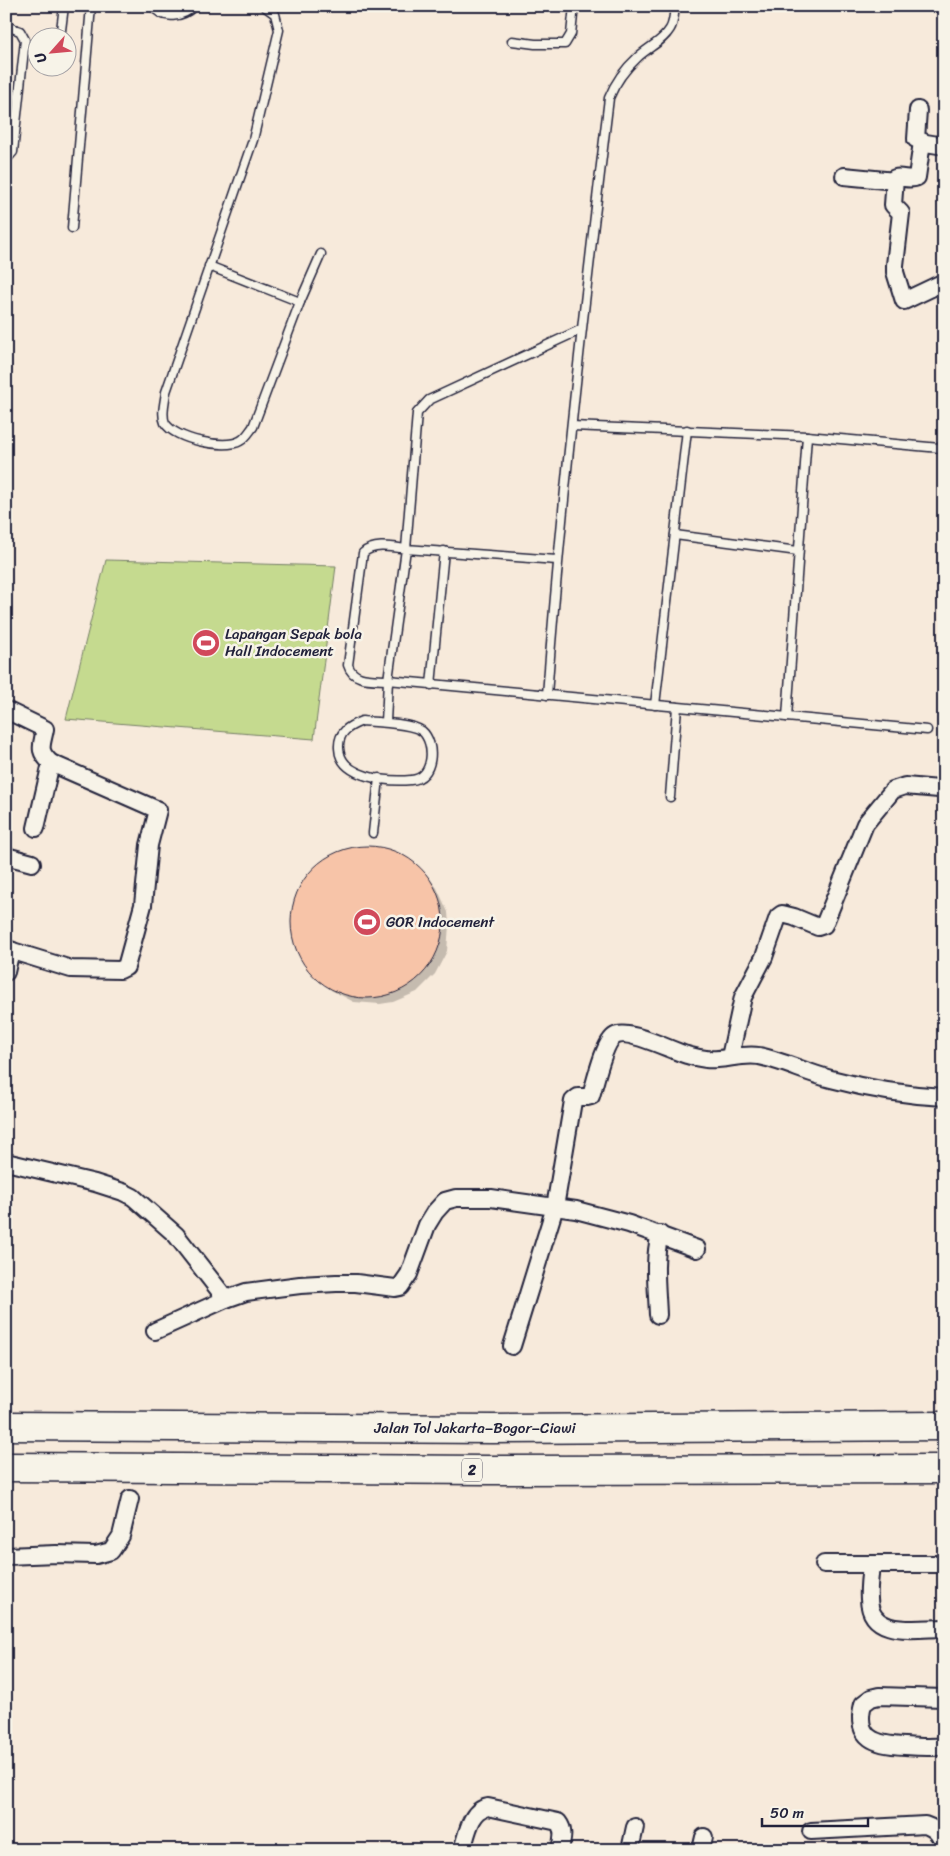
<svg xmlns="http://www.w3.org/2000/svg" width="950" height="1856" font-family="Sriracha,sans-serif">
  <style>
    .green { fill: #c5da8f; stroke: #747e65 }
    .shadow { fill: #0003 }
    .building { fill: #f7c4a8; stroke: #22223b }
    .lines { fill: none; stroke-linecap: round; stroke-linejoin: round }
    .lane-casing { stroke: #22223b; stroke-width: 11 }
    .street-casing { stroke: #22223b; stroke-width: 20 }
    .highway-casing { stroke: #22223b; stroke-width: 31 }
    .lane { stroke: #f7f3e8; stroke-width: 8 }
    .street { stroke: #f7f3e8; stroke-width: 16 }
    .highway { stroke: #f7f3e8; stroke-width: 28 }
    .labels { text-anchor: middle; stroke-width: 5; stroke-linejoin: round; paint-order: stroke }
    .shield { fill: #f7f3e8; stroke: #62616f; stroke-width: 1 }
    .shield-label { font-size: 14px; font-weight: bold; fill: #22223b }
    .poi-label { font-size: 15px; fill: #22223b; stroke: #f7f3e8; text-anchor: start }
    .street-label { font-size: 15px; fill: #22223b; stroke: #f7f3e8 }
  </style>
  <rect width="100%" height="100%" fill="#f7eadb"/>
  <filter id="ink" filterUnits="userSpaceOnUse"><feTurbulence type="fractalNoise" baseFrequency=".02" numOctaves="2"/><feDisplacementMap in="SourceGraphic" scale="10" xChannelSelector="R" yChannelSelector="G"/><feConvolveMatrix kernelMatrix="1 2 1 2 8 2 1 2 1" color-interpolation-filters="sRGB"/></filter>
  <g filter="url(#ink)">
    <!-- green -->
    <polygon class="green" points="106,560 336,566 314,739 66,719"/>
    <!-- shadow -->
    <polygon class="shadow" points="375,847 400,854 429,878 437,888 448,912 449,925 447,951 435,974 417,992 393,1002 380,1004 354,1002 331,990 323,982 305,963 295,939 293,913 295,900 307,877 325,859 349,849"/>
    <!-- building -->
    <circle class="building" cx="367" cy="922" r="76"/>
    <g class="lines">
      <defs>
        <g id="lane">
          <path d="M153 6C163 21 183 17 194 6"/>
          <path d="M264 6 275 14 279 30 253 140 166 392C165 401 161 414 165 423 174 439 225 450 240 441 246 438 249 432 253 427L300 302 321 254"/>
          <polyline points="6,26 20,31 25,40 13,152 6,160"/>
          <polyline points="60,38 64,6"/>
          <polyline points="512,41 535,44 565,44 571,34 574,6"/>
          <polyline points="72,228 91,6"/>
          <polyline points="209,266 300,302"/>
          <polyline points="572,426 807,436 940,448"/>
          <polyline points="675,535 798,551"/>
          <path d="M557 560 406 549C392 547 374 543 363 553L348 665C353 682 373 679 388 680L406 549 417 413 429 400 580 330"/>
          <polyline points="431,685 444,551"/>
          <path d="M547 695C562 495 585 297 609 98 615 83 626 68 638 57 649 47 663 41 670 29 674 23 674 13 675 6"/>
          <polyline points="655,705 687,430"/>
          <polyline points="787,717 807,436"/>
          <path d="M362 721C375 722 411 723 422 731 436 743 434 779 411 780 388 782 340 778 339 748 338 732 349 726 362 721Z"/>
          <polyline points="386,722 388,680 927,730"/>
          <polyline points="670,797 677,707"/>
          <polyline points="373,833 379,778"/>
        </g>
        <g id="street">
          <polyline points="918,110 916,139 926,143 944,146"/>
          <path d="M922 142 917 177C910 181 902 176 895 178L893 205 901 213 895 265V272L904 301 944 282"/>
          <polyline points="844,176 895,181"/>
          <path d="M6 710 45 729C42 746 37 750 51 763L158 810 149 845 143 905 126 967 120 970 71 969 6 949"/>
          <polyline points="36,828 51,763"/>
          <polyline points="6,856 32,863"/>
          <polyline points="6,972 11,950"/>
          <polyline points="730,1057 743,997 764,957 778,917 782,914 794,917 818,927 824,925 865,824 893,790 905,786 939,789 944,787"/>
          <polyline points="6,1162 95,1183 123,1192 133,1197 176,1235 226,1299"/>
          <path d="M658 1315C657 1288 653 1261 660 1234"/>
          <polyline points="155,1331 226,1299 246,1292 300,1285 336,1283 356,1283 395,1288 400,1287 409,1274 427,1225 435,1212 445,1201 456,1198 491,1198 576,1210 629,1224 697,1249"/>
          <path d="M512 1346 555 1207 573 1101 578 1097H587L591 1096C595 1083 604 1042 615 1036 628 1028 672 1051 687 1055 693 1057 700 1058 706 1059 724 1061 741 1053 759 1056 783 1061 807 1073 831 1079 868 1089 906 1095 944 1097"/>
          <polyline points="6,1556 56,1554 96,1555 111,1551 121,1536 130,1499"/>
          <polyline points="824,1564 944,1564"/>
          <path d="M871 1565C870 1576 868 1588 869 1599 870 1638 916 1628 944 1628"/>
          <path d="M944 1698 879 1696 871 1698 863 1704C854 1739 876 1745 905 1746 918 1747 931 1748 944 1746"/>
          <path d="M811 1831 925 1825C937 1829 941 1836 944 1848"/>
          <path d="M462 1850C467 1835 470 1810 488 1807L558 1822C565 1831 562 1839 560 1850"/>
          <polyline points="630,1850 635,1827"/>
          <polyline points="701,1850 704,1837"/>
        </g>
        <g id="highway">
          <polyline points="6,1426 494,1429 944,1426"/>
          <polyline points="6,1467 487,1470 944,1469"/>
        </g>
      </defs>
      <!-- lane casing -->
      <use href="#lane" class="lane-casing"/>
      <!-- street casing -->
      <use href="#street" class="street-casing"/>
      <!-- highway casing -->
      <use href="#highway" class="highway-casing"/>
      <!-- lane -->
      <use href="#lane" class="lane"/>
      <!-- street -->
      <use href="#street" class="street"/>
      <!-- highway -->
      <use href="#highway" class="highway"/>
    </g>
  </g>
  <!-- icons -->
  <defs>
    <symbol id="stadium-disc" viewBox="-11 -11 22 22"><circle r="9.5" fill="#d1495b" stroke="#f7f3e8"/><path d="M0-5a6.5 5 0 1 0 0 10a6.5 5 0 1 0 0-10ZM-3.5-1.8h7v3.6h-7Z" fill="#fff"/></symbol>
  </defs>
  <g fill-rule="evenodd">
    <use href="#stadium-disc" x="190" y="627" width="32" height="32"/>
    <use href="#stadium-disc" x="351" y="906" width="32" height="32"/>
  </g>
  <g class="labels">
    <!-- shield labels -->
    <rect class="shield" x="462" y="1458.5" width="20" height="23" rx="4"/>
    <g class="shield-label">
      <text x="472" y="1475">2</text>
    </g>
    <!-- poi labels -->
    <g class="poi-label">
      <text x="225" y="639">Lapangan Sepak bola<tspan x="225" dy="17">Hall Indocement</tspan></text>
      <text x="386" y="927">GOR Indocement</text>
    </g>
    <!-- street labels -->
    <g class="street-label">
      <text x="475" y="1433">Jalan Tol Jakarta–Bogor–Ciawi</text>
    </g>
  </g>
  <!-- margin -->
  <rect width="950" height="1856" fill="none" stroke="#f7f3e8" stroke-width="25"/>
  <rect x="12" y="12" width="925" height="1831" fill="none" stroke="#22223b" stroke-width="2" filter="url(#ink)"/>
  <!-- north arrow -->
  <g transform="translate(52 52) rotate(243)"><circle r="24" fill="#f7f3e8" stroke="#a29fa3"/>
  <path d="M0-4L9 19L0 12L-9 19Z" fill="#d1495b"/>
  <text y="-8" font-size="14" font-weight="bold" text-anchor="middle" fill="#22223b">U</text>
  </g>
  <!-- scale -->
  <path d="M762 1818v8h106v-8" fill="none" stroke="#22223b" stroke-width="2.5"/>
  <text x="770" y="1818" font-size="15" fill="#22223b" stroke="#f7f3e8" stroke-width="4" paint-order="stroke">50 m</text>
</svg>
